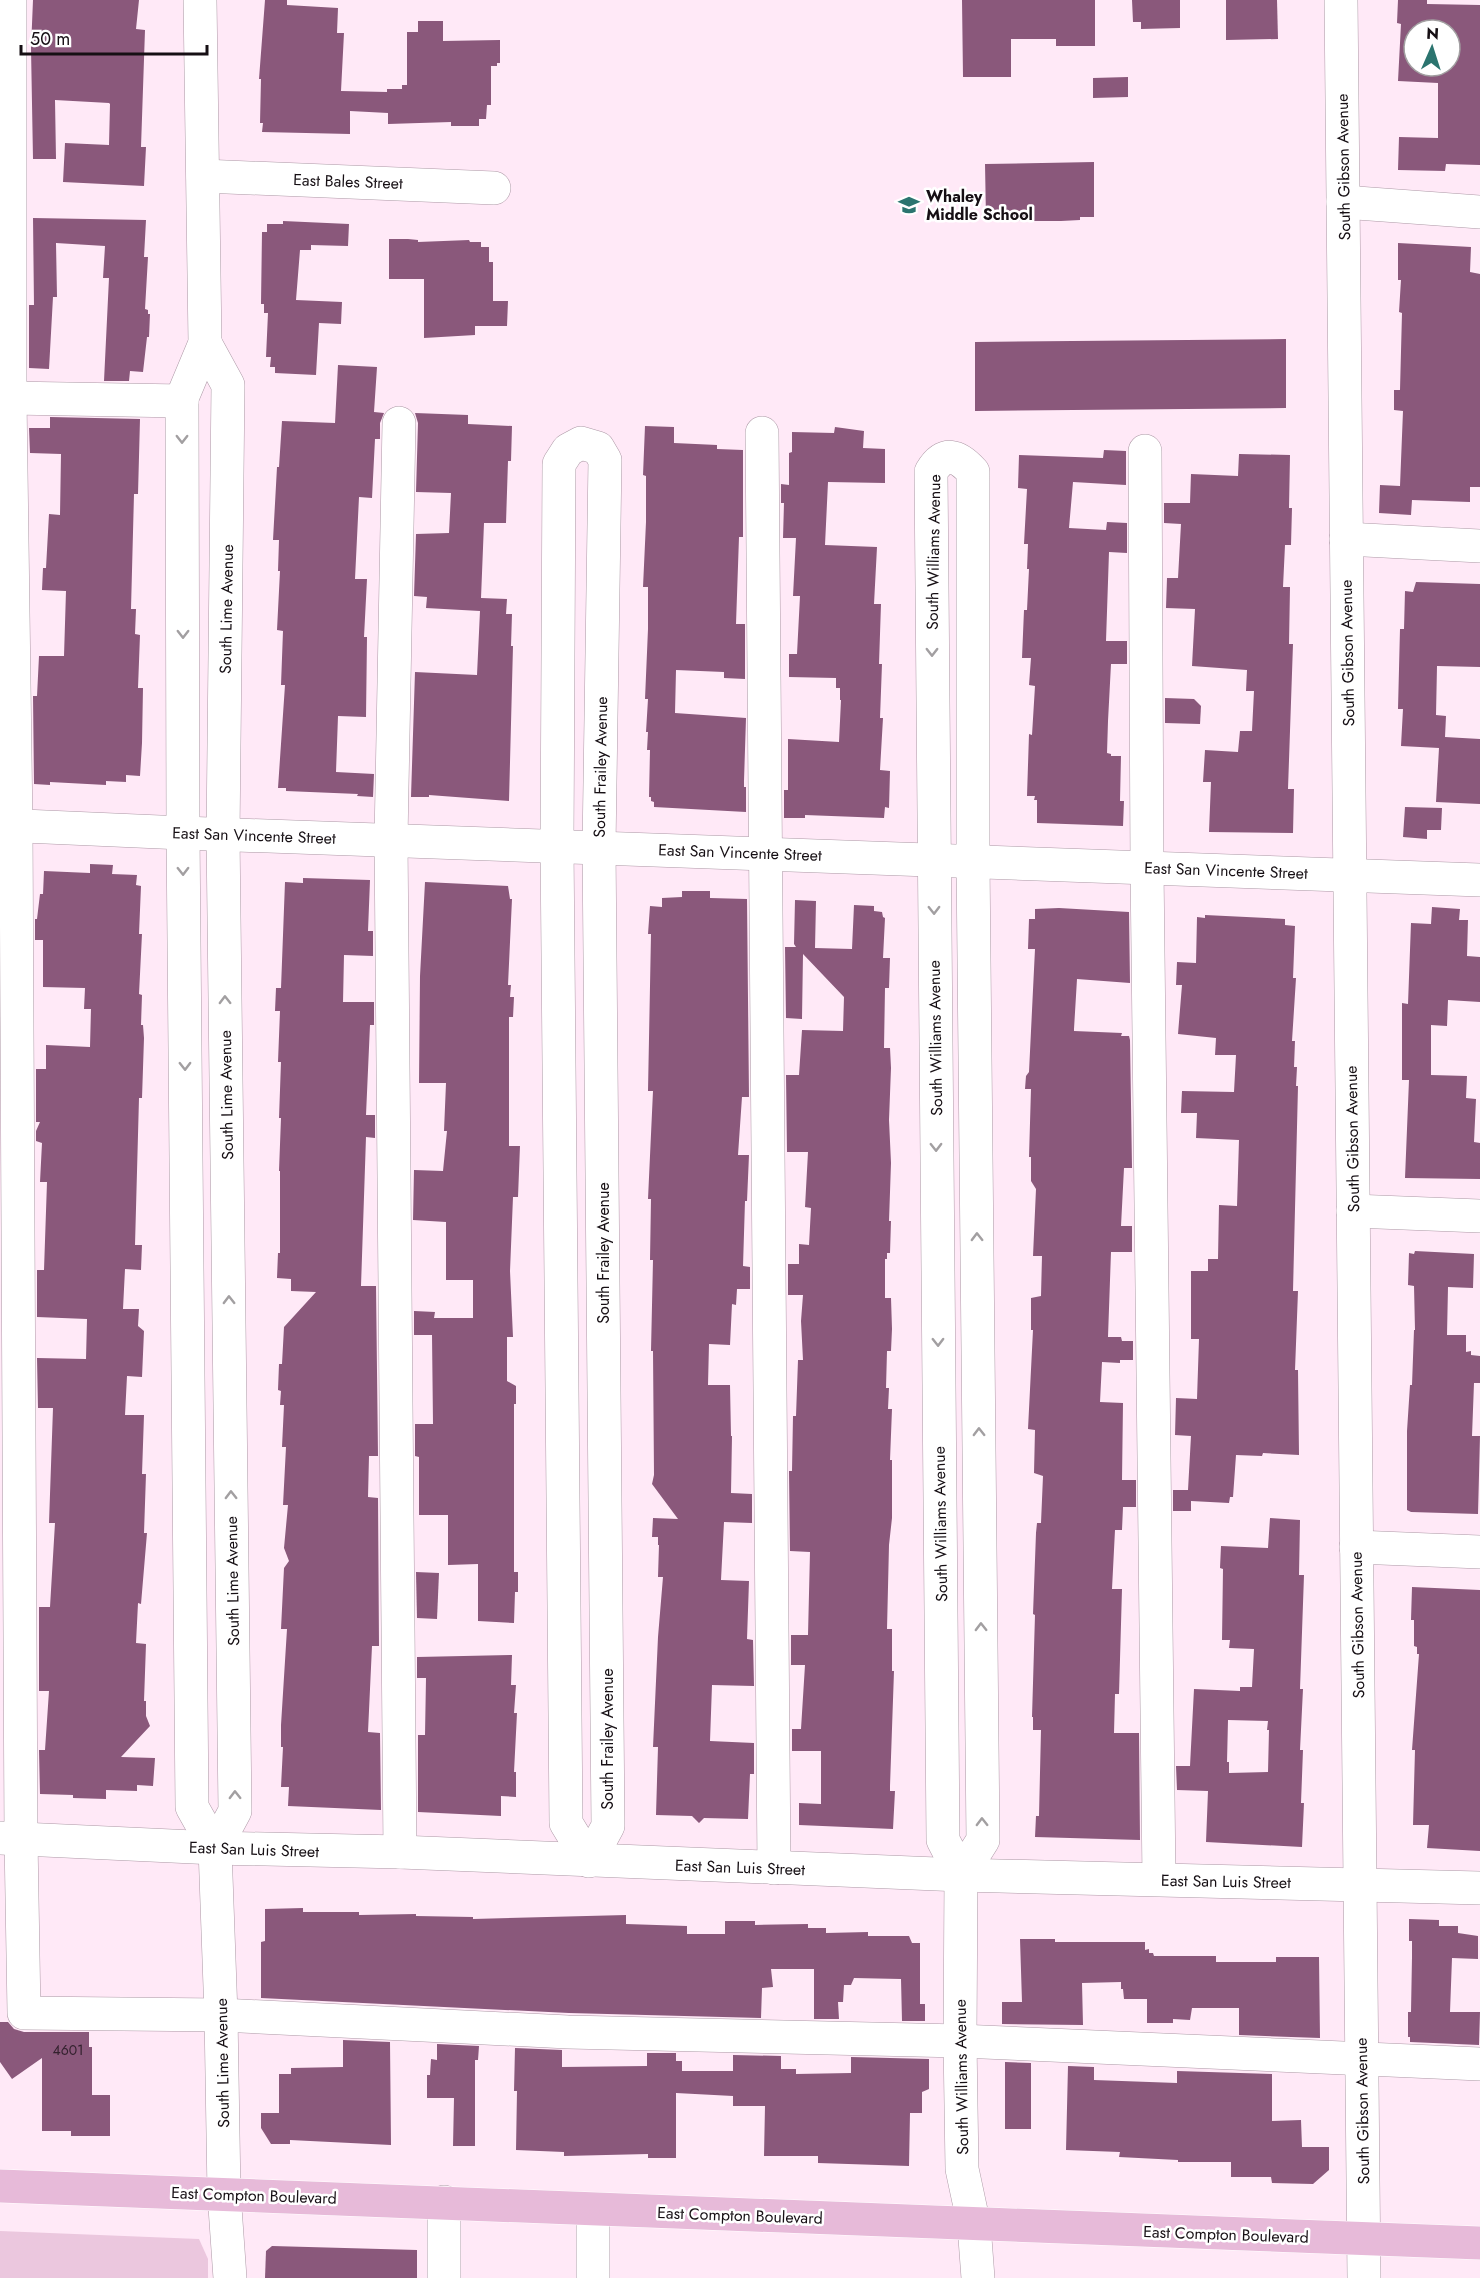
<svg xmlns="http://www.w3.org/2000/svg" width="1480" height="2278" font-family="Jost,sans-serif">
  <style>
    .green { fill: #ebc7de }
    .building { fill: #8a587b; fill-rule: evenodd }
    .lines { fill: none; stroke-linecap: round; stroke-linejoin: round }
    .minor-casing { stroke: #ad99a6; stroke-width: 34 }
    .major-casing { stroke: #fff; stroke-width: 34 }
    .minor { stroke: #fff; stroke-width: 33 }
    .major { stroke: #e7bad9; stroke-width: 33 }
    .oneway { stroke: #a29fa1 }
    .labels { text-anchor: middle; stroke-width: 5; stroke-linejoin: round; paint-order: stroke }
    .number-label { font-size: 14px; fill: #33212e }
    .street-label { font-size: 16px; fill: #160f14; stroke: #fff }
    .poi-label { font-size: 16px; font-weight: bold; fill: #160f14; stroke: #fff; text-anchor: start }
  </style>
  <rect width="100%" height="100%" fill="#ffe9f7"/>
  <!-- green -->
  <polygon class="green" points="0,2231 199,2239 208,2259 208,2278 0,2278"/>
  <!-- building -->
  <g class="building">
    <polygon points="33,0 139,0 136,29 145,30 141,147 146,147 144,186 63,182 65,143 109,145 110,104 109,103 55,100 56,159 33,159 31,48"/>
    <polygon points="265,0 287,0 287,5 338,8 337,33 344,33 341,91 387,92 387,89 402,89 402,85 407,85 407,32 418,32 418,21 443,21 443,41 500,40 500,63 497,63 497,66 491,66 491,105 487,105 486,119 479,119 479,126 451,126 451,122 388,124 388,113 350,111 350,134 262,132 263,123 260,123 261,79 259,79"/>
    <polygon points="962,0 1095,0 1095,46 1056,46 1056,39 1011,39 1011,77 963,77"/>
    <polygon points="1132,0 1180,0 1180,28 1141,29 1141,22 1133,22"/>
    <polygon points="1226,0 1277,0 1278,39 1226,40"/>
    <path d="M1398 0H1427V4L1480 5V165L1446 164 1445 171 1398 170 1399 137 1438 138V83L1398 81 1401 24 1397 23ZM1414 30H1450V66H1414Z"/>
    <polygon points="1128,77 1128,97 1093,98 1093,78"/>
    <polygon points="1094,162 1094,217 1080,217 1080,220 1061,221 1000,221 1000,217 986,218 985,164"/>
    <polygon points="33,218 146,220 144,257 148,257 145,309 148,310 148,314 150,314 149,337 147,337 143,372 130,371 129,381 104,381 109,278 103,278 105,246 56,243 57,297 53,297 49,369 29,368 29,305 34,305"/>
    <polygon points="283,221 349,224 348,246 311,245 311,250 300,250 296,300 342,302 341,324 319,323 316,375 275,373 275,367 270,367 271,357 266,357 268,313 264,313 264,304 261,304 262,232 267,232 267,224 283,224"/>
    <polygon points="389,239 408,239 418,240 418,242 469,240 470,242 481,242 481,247 489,247 489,262 493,262 493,301 508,301 507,326 475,326 475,335 424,338 424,279 389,279"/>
    <polygon points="1398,243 1471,247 1470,272 1480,274 1480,487 1470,487 1470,502 1412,500 1411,515 1379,513 1380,485 1400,486 1403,411 1394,410 1394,390 1400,390 1402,313 1399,312 1401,280 1398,280"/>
    <polygon points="1286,339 1286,408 975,411 975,342"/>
    <polygon points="338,365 377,367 374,412 384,413 380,423 380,439 375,439 372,498 359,497 355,579 367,579 364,637 367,637 366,717 338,716 336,772 374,774 373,797 357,796 358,794 286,791 286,788 278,788 285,685 281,685 283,631 277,630 280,571 278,571 279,540 273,540 277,467 279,467 282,421 335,423"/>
    <polygon points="415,413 468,415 468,424 512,426 511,461 508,461 506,523 484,523 481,598 507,599 506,614 512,614 511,646 513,646 509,801 429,795 429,797 411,797 415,672 477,675 480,611 426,608 427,597 414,596 416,534 449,533 451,493 416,492 418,423"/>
    <polygon points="50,417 140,419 138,494 134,494 131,609 136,609 135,634 140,635 138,688 143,688 142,743 140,776 126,775 126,782 106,781 106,785 50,782 50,785 34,784 33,696 37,696 39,656 64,656 66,591 42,590 43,568 46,568 49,514 60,515 61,454 30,453 29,428 50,428"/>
    <polygon points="645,426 674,427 674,443 717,445 717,449 743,450 743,537 739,537 736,624 745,624 745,679 724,678 724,672 676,670 675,713 746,718 744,781 744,787 746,787 746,812 654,807 654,802 651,801 651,797 649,797 650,750 647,750 648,732 646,732 648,699 645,699 648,629 648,587 643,587 646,522 646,476 643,475"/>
    <polygon points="835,427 864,431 863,448 885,449 885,483 828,482 825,545 877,547 874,604 881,604 879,664 882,664 880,718 883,718 880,770 890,771 889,808 885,807 884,818 805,815 805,818 784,818 784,790 788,790 788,739 839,742 841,700 840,700 840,688 836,688 836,678 789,677 789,654 797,654 800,596 793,596 796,538 783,538 784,503 781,503 781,484 789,485 789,453 792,452 792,432 834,433"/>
    <polygon points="1104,450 1126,451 1126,485 1073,482 1069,528 1106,530 1107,522 1127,523 1127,553 1109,552 1106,641 1127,641 1127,664 1111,664 1108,721 1107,753 1111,754 1111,756 1121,756 1120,801 1124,801 1123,826 1037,823 1037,800 1034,800 1035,796 1027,796 1029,734 1032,735 1035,686 1029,685 1031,658 1022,658 1024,610 1027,610 1029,569 1027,569 1028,544 1024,544 1027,489 1018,488 1019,455 1103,458"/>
    <polygon points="1239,454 1290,455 1289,508 1292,508 1291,545 1285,545 1283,587 1290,587 1289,644 1293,644 1288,789 1294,789 1293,833 1209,832 1211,782 1203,782 1205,750 1238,752 1240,731 1252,731 1254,691 1246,691 1247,670 1192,666 1195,609 1166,608 1167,578 1178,578 1181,524 1164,523 1164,503 1190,503 1191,474 1238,476"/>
    <polygon points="1416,582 1480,584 1480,667 1437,666 1436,715 1446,716 1445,737 1480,739 1480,804 1436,802 1439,748 1401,746 1403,709 1398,709 1400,629 1404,629 1405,591 1413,592"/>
    <polygon points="1165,698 1194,699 1201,706 1200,724 1165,723"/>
    <polygon points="1405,807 1442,808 1441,830 1427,830 1427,839 1403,837"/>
    <polygon points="90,864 113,865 112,874 137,875 136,885 141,886 139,934 142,934 139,994 142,995 141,1025 143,1025 144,1038 142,1098 139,1098 135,1245 142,1245 141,1270 125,1269 123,1309 139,1309 138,1326 144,1331 142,1377 127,1376 125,1415 144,1415 142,1474 146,1474 144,1533 147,1533 141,1604 138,1603 136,1643 146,1644 144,1701 146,1701 146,1716 150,1726 121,1757 155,1758 153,1786 137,1785 137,1791 106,1790 106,1799 73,1798 73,1795 40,1794 39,1750 45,1750 49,1691 39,1691 39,1607 50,1607 55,1523 49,1523 53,1408 38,1408 37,1358 86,1359 87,1319 37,1317 37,1270 44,1270 47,1182 40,1182 42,1143 36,1141 36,1131 40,1122 36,1122 36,1069 46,1069 46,1045 90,1047 91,1009 84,1009 85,988 43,987 43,940 35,940 35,919 37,919 40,894 43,894 44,871 90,873"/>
    <polygon points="303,878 370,880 368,931 373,931 373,956 344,955 343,1002 374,1002 374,1025 370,1025 366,1115 375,1115 375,1138 366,1137 361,1286 376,1286 378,1456 369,1456 368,1497 378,1498 379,1646 372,1646 368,1732 380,1733 381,1810 288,1806 289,1787 281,1787 283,1747 281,1747 281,1725 287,1629 281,1629 284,1568 289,1561 284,1548 288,1505 283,1505 286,1447 282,1447 284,1405 280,1405 281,1391 278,1390 279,1364 282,1364 284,1327 316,1292 291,1291 291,1279 277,1278 278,1253 280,1253 280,1171 279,1171 281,1118 279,1118 281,1062 278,1062 280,1011 275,1011 276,988 281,988 285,882 303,883"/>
    <polygon points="425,882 508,886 510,899 512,899 508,985 511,985 510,997 514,997 513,1017 509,1017 509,1146 520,1146 518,1197 513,1197 510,1271 513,1337 507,1337 507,1381 516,1386 516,1404 514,1404 514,1572 518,1572 518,1592 515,1592 514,1623 478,1621 478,1564 448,1565 448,1515 419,1515 419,1457 415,1456 415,1424 433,1424 432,1335 414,1335 414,1311 435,1312 434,1318 473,1318 473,1280 446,1280 446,1222 413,1220 414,1170 443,1171 447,1131 444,1131 446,1083 419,1083 420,976"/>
    <polygon points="682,891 710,891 710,898 747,899 749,1097 742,1097 738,1155 749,1155 747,1201 745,1201 743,1266 750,1267 750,1289 737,1289 736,1305 732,1304 730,1345 709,1344 708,1385 730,1385 731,1436 732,1436 731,1493 752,1494 752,1523 724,1522 721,1580 749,1581 747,1639 753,1640 754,1686 712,1685 710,1741 754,1743 754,1774 750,1774 748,1819 704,1818 699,1823 692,1816 656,1815 658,1747 653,1747 658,1637 663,1577 658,1577 659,1545 658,1545 658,1537 652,1537 653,1518 678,1519 652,1484 654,1475 653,1351 651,1351 653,1260 650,1260 651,1199 648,1199 653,1091 648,1091 651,934 648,934 650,906 662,907 662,898 682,897"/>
    <polygon points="795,900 816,901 815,948 852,949 854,905 874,906 874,911 882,912 883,917 885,918 883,958 890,958 889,988 885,988 884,1048 890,1048 891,1068 889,1120 891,1163 889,1221 891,1221 890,1253 887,1253 887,1259 885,1259 885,1298 891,1298 892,1329 891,1351 887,1351 886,1388 889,1388 888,1409 892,1409 890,1460 892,1460 892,1518 889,1545 887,1629 892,1629 892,1671 894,1671 890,1786 890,1791 895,1791 893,1829 799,1825 799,1803 821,1804 821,1751 792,1751 792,1729 801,1729 805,1665 791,1665 791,1635 808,1635 810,1552 790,1551 789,1471 792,1471 793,1416 796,1416 798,1360 803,1360 801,1321 803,1295 788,1295 788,1264 799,1264 799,1244 809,1245 811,1208 805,1207 808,1152 787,1152 786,1075 799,1075 802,1030 843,1031 844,997 803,954 802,1019 786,1018 785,947 796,947 794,944"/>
    <polygon points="1432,907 1460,909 1459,920 1468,920 1467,956 1480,957 1480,1002 1448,1000 1447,1026 1431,1025 1431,1075 1467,1076 1466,1098 1476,1099 1474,1142 1480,1143 1480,1179 1405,1178 1409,1080 1402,1080 1402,1003 1408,1004 1411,923 1431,924"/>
    <polygon points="1059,908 1129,912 1130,983 1077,979 1074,1029 1074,1031 1122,1033 1121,1036 1129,1036 1130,1040 1132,1168 1124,1168 1121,1226 1132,1226 1132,1252 1111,1252 1108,1337 1121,1337 1122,1341 1133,1341 1133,1360 1120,1360 1120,1363 1102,1362 1100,1402 1123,1403 1122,1480 1136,1480 1136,1507 1123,1507 1122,1530 1115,1530 1112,1589 1122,1589 1119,1694 1115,1694 1114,1733 1139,1733 1140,1840 1035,1837 1036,1816 1039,1816 1041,1730 1033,1730 1033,1717 1032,1717 1035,1615 1033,1614 1036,1533 1037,1523 1041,1523 1043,1476 1034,1473 1035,1430 1028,1429 1033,1330 1031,1330 1031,1298 1041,1296 1042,1256 1033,1256 1036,1189 1031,1181 1031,1157 1029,1157 1031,1089 1025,1089 1026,1076 1029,1072 1035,949 1028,949 1029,919 1035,919 1035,909"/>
    <polygon points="1205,915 1285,919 1285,925 1295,926 1293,978 1296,978 1292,1041 1295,1041 1294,1067 1297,1067 1296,1086 1298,1086 1293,1291 1298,1291 1295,1370 1298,1370 1299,1455 1263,1453 1262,1456 1236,1455 1233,1497 1230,1497 1229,1503 1191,1501 1191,1511 1173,1511 1173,1490 1188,1490 1191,1436 1175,1435 1176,1398 1197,1399 1199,1339 1191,1339 1191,1271 1208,1271 1208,1259 1218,1259 1219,1205 1237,1206 1239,1140 1196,1138 1197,1113 1181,1113 1182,1091 1234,1092 1236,1055 1215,1055 1216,1038 1178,1034 1182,985 1176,985 1177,962 1196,963 1197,917 1205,918"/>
    <polygon points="1415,1251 1474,1254 1473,1288 1448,1287 1447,1335 1466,1335 1466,1352 1471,1351 1471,1355 1480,1356 1480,1383 1474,1383 1472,1436 1480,1436 1478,1514 1411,1512 1407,1510 1407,1431 1410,1385 1412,1385 1414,1330 1415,1330 1414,1286 1408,1285 1409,1253 1414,1254"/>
    <path d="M1270 1518 1300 1520 1299 1575H1304L1300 1689H1303L1300 1750H1303L1301 1803H1304L1302 1847 1206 1842 1208 1791 1177 1790 1176 1766H1190L1194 1689 1240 1691V1687H1252L1254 1649 1229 1648 1230 1640H1222L1223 1569 1220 1568 1221 1546 1268 1548ZM1228 1720 1268 1721 1267 1730H1269L1268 1772 1229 1773V1762H1227Z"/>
    <polygon points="416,1572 439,1573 437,1619 417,1618"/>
    <polygon points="1412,1587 1480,1590 1480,1851 1427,1848 1429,1825 1413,1825 1415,1750 1412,1750 1419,1654 1417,1654 1417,1647 1414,1646 1414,1620 1411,1620"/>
    <polygon points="512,1655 511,1685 516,1685 514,1713 517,1713 514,1772 516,1772 516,1797 501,1796 501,1816 418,1812 418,1735 425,1735 426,1678 417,1678 417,1657"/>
    <polygon points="303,1908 303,1912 359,1912 359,1915 416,1914 416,1916 473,1917 473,1919 626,1915 626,1924 687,1926 687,1934 725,1934 725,1921 755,1921 755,1925 808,1924 808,1928 826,1928 826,1933 868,1932 868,1936 909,1936 912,1943 920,1943 920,2004 925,2004 925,2021 902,2021 901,1979 854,1978 851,1985 844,1985 843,2002 838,2002 839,2019 814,2019 814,1969 771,1969 773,1987 762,1988 761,2018 569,2013 261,1998 261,1942 265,1941 265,1909"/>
    <polygon points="1409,1919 1439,1920 1439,1926 1458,1926 1458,1933 1478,1936 1478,1959 1452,1958 1450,2012 1480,2012 1479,2045 1410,2042 1410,2037 1408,2037 1408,2012 1411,2012 1412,1957 1412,1941 1409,1941"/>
    <polygon points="1020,1939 1055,1939 1055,1942 1145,1942 1145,1950 1149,1949 1149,1953 1153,1953 1154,1956 1216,1956 1216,1962 1276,1962 1276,1957 1319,1957 1320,2038 1239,2035 1239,2008 1192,2008 1190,2020 1173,2019 1173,2023 1147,2023 1147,1999 1124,1999 1123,1989 1121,1989 1121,1982 1082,1983 1083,2025 1002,2024 1002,2002 1022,2002"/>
    <polygon points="0,2022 8,2022 14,2029 24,2032 89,2032 89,2047 92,2047 92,2095 110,2095 110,2136 71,2136 71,2131 42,2131 42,2058 12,2079 0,2062"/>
    <polygon points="343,2040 390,2042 391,2145 290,2140 290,2144 271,2144 261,2128 261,2113 279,2113 279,2074 291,2074 291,2068 343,2067"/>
    <polygon points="437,2044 479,2046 478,2060 475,2060 475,2146 453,2146 454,2098 427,2098 427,2075 430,2075 431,2059 437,2060"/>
    <polygon points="515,2048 562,2050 562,2067 647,2066 647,2053 676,2053 676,2061 682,2061 682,2071 733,2071 733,2055 781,2056 781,2069 796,2069 796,2074 851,2073 851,2057 929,2059 929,2089 922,2092 922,2113 910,2113 909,2166 818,2163 818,2156 764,2156 765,2106 733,2106 733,2096 676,2093 676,2158 648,2158 648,2154 564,2156 564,2152 516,2150 517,2091 514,2091"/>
    <polygon points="1005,2062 1031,2063 1031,2129 1005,2129"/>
    <polygon points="1068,2066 1094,2067 1094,2080 1177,2083 1177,2071 1272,2074 1272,2121 1301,2120 1302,2147 1329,2147 1329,2170 1313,2184 1272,2183 1271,2177 1231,2177 1231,2162 1178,2162 1178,2160 1119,2157 1120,2152 1066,2150"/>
    <polygon points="272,2246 417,2250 417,2278 265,2278 266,2251"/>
  </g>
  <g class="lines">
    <defs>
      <g id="minor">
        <polyline points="10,0 10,398 16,825 21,1839 24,2013 221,2015 568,2032 960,2041 1480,2064"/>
        <polyline points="200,0 205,343 182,398 183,833 192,1807 215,1848 221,2015 224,2193 230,2278"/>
        <polyline points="1341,0 1364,2278"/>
        <polyline points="203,176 494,188"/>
        <polyline points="1343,202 1480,212"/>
        <polyline points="205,343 228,385 223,835 235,1811 215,1848"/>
        <polyline points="10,398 182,401"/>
        <polyline points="399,423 391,839 400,1852"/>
        <polyline points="762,433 774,1868"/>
        <polygon points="581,443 598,448 605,460 599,847 608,1826 589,1861 566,1823 557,846 559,464 568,450"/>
        <polyline points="1145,451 1147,867 1159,1879"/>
        <polyline points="1346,539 1480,546"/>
        <polyline points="0,825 183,833 1480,880"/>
        <polyline points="1353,1211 1480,1216"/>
        <polyline points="1356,1547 1480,1552"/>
        <polyline points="0,1838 215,1848 400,1852 961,1875 1480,1888"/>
        <path d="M961 1875 983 1840 973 861V472C958 455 944 450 931 472L943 1840 961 1875 960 2041 962 2169 974 2225 978 2278"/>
        <polyline points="444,2278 444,2202"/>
        <polyline points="593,2278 593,2209"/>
      </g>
      <polyline id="major" points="0,2186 1480,2243"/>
    </defs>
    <!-- minor casing -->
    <use href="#minor" class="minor-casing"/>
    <!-- major casing -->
    <use href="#major" class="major-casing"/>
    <!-- minor -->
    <use href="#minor" class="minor"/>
    <!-- major -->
    <use href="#major" class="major"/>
  </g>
  <!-- one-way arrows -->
  <defs><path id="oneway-chevron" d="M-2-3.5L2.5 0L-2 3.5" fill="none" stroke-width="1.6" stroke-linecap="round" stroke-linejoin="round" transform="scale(1.5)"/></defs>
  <g class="oneway">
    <use href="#oneway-chevron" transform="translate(182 439) rotate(90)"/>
    <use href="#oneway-chevron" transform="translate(183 634) rotate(90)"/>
    <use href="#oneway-chevron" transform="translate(932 652) rotate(90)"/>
    <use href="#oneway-chevron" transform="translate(183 871) rotate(89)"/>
    <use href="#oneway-chevron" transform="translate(934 910) rotate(89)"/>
    <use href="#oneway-chevron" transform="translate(225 1000) rotate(-91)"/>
    <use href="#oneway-chevron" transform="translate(185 1066) rotate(89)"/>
    <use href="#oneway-chevron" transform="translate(936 1147) rotate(89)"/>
    <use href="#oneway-chevron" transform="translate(977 1237) rotate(-91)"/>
    <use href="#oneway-chevron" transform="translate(229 1300) rotate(-91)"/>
    <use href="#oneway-chevron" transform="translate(938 1342) rotate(89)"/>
    <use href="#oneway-chevron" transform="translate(979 1432) rotate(-91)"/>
    <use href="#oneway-chevron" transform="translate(231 1495) rotate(-91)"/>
    <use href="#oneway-chevron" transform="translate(981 1627) rotate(-91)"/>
    <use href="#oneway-chevron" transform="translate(235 1795) rotate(-91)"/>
    <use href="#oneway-chevron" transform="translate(982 1822) rotate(-91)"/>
  </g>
  <!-- icons -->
  <defs>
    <symbol id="school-bare" viewBox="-9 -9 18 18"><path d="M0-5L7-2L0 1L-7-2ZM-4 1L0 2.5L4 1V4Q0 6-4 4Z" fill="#2b746f" stroke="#fff" stroke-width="2.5" paint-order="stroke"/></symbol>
  </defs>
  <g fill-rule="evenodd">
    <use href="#school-bare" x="894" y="190" width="30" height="30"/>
  </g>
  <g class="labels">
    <!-- number labels -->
    <g class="number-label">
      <text x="68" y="2055">4601</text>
    </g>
    <!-- street labels -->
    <g class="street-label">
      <text transform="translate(1343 167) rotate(-91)" y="6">South Gibson Avenue</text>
      <text transform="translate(348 181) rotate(2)" y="6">East Bales Street</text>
      <text transform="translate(933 552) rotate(-89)" y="6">South Williams Avenue</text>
      <text transform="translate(226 609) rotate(-89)" y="6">South Lime Avenue</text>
      <text transform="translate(1347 653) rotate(-91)" y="6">South Gibson Avenue</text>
      <text transform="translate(600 767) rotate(-89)" y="6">South Frailey Avenue</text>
      <text transform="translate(254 835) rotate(2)" y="6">East San Vincente Street</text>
      <text transform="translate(740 852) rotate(2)" y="6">East San Vincente Street</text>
      <text transform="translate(1226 870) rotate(2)" y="6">East San Vincente Street</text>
      <text transform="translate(935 1038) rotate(-91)" y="6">South Williams Avenue</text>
      <text transform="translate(226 1095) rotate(-91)" y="6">South Lime Avenue</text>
      <text transform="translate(1352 1139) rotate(-91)" y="6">South Gibson Avenue</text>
      <text transform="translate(603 1253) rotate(-90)" y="6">South Frailey Avenue</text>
      <text transform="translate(940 1524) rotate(-91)" y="6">South Williams Avenue</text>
      <text transform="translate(232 1581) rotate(-91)" y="6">South Lime Avenue</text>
      <text transform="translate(1357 1625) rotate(-91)" y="6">South Gibson Avenue</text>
      <text transform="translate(607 1739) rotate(-90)" y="6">South Frailey Avenue</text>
      <text transform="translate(254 1849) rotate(2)" y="6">East San Luis Street</text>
      <text transform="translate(740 1867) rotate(2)" y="6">East San Luis Street</text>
      <text transform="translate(1226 1881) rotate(1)" y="6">East San Luis Street</text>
      <text transform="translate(222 2063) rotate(-91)" y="6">South Lime Avenue</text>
      <text transform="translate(961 2077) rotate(-91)" y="6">South Williams Avenue</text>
      <text transform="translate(1362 2111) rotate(-91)" y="6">South Gibson Avenue</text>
      <text transform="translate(254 2195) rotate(2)" y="6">East Compton Boulevard</text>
      <text transform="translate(740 2215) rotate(2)" y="6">East Compton Boulevard</text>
      <text transform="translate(1226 2234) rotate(2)" y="6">East Compton Boulevard</text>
    </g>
    <!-- poi labels -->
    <g class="poi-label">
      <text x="926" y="202">Whaley<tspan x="926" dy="18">Middle School</tspan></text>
    </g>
  </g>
  <!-- north arrow -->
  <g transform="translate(1432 48) rotate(3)"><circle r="28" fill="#ffffff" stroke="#a29fa1" stroke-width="1.5"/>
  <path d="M0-4.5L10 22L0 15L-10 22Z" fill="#2b746f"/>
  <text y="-9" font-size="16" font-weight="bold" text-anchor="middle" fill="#160f14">N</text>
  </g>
  <!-- scale -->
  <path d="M21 45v9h186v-9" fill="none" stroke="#160f14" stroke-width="3"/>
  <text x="30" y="45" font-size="18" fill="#160f14" stroke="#ffffff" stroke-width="4.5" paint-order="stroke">50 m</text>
</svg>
